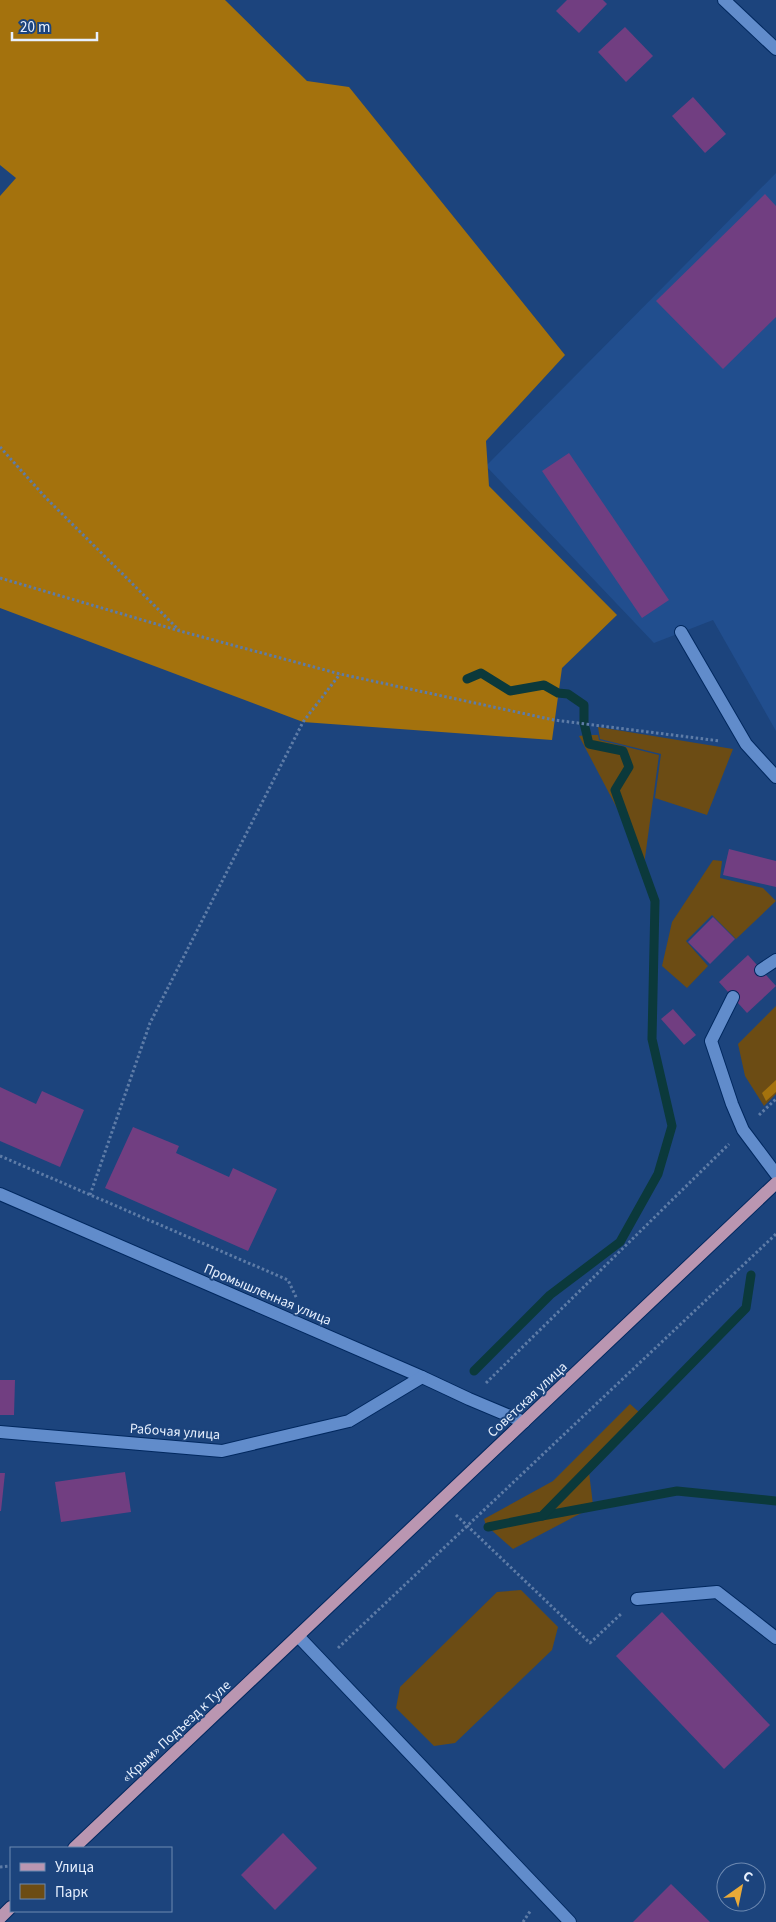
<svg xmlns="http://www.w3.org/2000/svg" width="776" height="1922" font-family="'Source Sans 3',sans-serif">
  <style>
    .built { fill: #214e8e }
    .green { fill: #6c4c14 }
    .forest { fill: #a4720d }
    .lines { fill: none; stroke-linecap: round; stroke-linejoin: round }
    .stream { stroke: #0b393b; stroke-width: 9 }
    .building { fill: #713e81 }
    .service-casing { stroke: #00285f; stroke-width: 14 }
    .minor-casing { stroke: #00285f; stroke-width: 14 }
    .primary-casing { stroke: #00285f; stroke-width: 14 }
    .path { stroke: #5e7ca7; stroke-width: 3; stroke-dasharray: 2.5 2.5; stroke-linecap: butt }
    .service { stroke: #618ccb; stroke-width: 12 }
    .minor { stroke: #618ccb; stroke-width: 12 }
    .primary { stroke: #ba96b1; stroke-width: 12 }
    .labels { text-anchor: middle; stroke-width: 4; stroke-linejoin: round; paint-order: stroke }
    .street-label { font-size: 14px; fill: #e7f0fe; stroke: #1c447d }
  </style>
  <rect width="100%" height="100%" fill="#1c447d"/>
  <!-- built -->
  <polygon class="built" points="776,173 776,731 713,620 654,643 486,466"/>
  <!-- green -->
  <g class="green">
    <polygon points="598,727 733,749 707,815 655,798 661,754 600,739"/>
    <polygon points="586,735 588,745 622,752 628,767 613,790 621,811 619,812 579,736"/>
    <polygon points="589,735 598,735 599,740 659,755 644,865 617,790 631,767 624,750 590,743"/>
    <polygon points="713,860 722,861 720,878 763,888 776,901 736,939 712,915 686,941 708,966 687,988 662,966 672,922"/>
    <polygon points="776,1006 776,1094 764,1106 745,1076 738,1044"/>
    <polygon points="630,1404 640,1413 541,1513 486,1525 484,1519 553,1481"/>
    <polygon points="589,1472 593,1505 545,1514"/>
    <polygon points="589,1509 513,1549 489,1528"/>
    <polygon points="521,1590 558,1627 552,1650 455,1743 434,1746 396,1708 400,1687 497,1592"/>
  </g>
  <!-- forest -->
  <g class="forest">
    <polygon points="0,0 225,0 307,81 349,87 565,355 486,441 489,486 617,615 562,668 552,740 303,722 0,608 0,196 16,178 0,165"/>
    <polygon points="776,1080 776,1092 766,1101 762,1093"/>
  </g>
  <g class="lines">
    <!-- stream -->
    <g class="stream">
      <polyline points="467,679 481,673 510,691 544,685 558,693 568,694 584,705 584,723 589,744 623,751 629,767 615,790 655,901 652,1039 672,1126 658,1174 620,1242 550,1295 474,1371"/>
      <polyline points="542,1516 677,1491 776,1501"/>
      <polyline points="488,1527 542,1516 746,1308 751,1275"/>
    </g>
  </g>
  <!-- building -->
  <g class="building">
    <polygon points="567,0 603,0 607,4 579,33 556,11"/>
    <polygon points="625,27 653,56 626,82 598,52"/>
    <polygon points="693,97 726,134 705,153 672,116"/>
    <polygon points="765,194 776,206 776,317 723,369 656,301"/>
    <polygon points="569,453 669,600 642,618 542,471"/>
    <polygon points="729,849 776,861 776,887 723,875"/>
    <polygon points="713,917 735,939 710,964 688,942"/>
    <polygon points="748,955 776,986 747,1013 719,982"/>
    <polygon points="673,1009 696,1035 684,1045 661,1019"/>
    <polygon points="0,1087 36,1104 42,1091 84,1110 60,1167 0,1141"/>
    <polygon points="133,1127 179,1146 176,1153 229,1177 233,1168 277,1189 248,1251 105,1188"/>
    <polygon points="0,1380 15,1380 14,1415 0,1415"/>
    <polygon points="125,1472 131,1512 61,1522 55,1482"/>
    <polygon points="0,1473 5,1473 1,1511 0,1511"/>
    <polygon points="662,1612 770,1725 724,1769 616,1656"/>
    <polygon points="283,1833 317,1868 275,1910 241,1875"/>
    <polygon points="671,1884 710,1922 633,1922"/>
  </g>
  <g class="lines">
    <defs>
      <g id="service">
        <polyline points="681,632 746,744 776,777"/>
        <polyline points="761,970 776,960"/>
        <polyline points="733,997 711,1041 732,1104 743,1130 776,1174"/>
      </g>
      <g id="minor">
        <polyline points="724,0 776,49"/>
        <polyline points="0,1194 422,1377 469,1399 524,1422"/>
        <polyline points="0,1432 222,1451 349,1421 422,1377"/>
        <polyline points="637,1599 717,1592 776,1638"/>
        <polyline points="298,1636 570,1922"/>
      </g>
      <g id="primary">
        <polyline points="74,1848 776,1183"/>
        <polyline points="0,1918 11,1907"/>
      </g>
    </defs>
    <!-- service casing -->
    <use href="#service" class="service-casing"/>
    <!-- minor casing -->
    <use href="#minor" class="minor-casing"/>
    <!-- primary casing -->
    <use href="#primary" class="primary-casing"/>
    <!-- path -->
    <g class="path">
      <polyline points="0,447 46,498 179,630"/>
      <polyline points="0,578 180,631 340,674 554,720 720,741"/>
      <polyline points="759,1115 776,1099"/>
      <polyline points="0,1156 288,1280 297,1299"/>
      <polyline points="90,1195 150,1023 303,722 340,674"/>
      <polyline points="486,1383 729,1144"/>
      <polyline points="456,1515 590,1643 622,1613"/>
      <polyline points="338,1648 776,1234"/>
      <polyline points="0,1867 11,1866"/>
      <polyline points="523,1922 531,1910"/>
    </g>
    <!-- service -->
    <use href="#service" class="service"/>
    <!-- minor -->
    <use href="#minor" class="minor"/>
    <!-- primary -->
    <use href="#primary" class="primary"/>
  </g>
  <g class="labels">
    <!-- street labels -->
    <g class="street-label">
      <text transform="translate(268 1294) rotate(23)" y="5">Промышленная улица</text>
      <text transform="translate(527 1399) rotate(-43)" y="5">Советская улица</text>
      <text transform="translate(175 1431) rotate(4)" y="5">Рабочая улица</text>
      <text transform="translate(176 1731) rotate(-43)" y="5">«Крым» Подъезд к Туле</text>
    </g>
  </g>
  <!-- legend -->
  <rect x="10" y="1847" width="162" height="65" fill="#1c447d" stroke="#6d89b1"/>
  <rect x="20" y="1863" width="25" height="8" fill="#ba96b1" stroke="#6d89b1"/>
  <text x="55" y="1872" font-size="15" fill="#e7f0fe">Улица</text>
  <rect x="20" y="1884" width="25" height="15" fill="#6c4c14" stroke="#6d89b1"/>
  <text x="55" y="1897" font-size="15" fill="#e7f0fe">Парк</text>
  <!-- north arrow -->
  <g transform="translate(741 1887) rotate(33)"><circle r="24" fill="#1c447d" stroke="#6d89b1"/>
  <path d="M0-4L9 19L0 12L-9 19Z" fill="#eaaa38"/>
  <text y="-8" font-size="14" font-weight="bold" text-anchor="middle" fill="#e7f0fe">С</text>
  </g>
  <!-- scale -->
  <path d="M12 32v8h85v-8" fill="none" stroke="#e7f0fe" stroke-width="2.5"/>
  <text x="20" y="32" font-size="15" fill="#e7f0fe" stroke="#1c447d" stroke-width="4" paint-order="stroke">20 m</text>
</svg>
